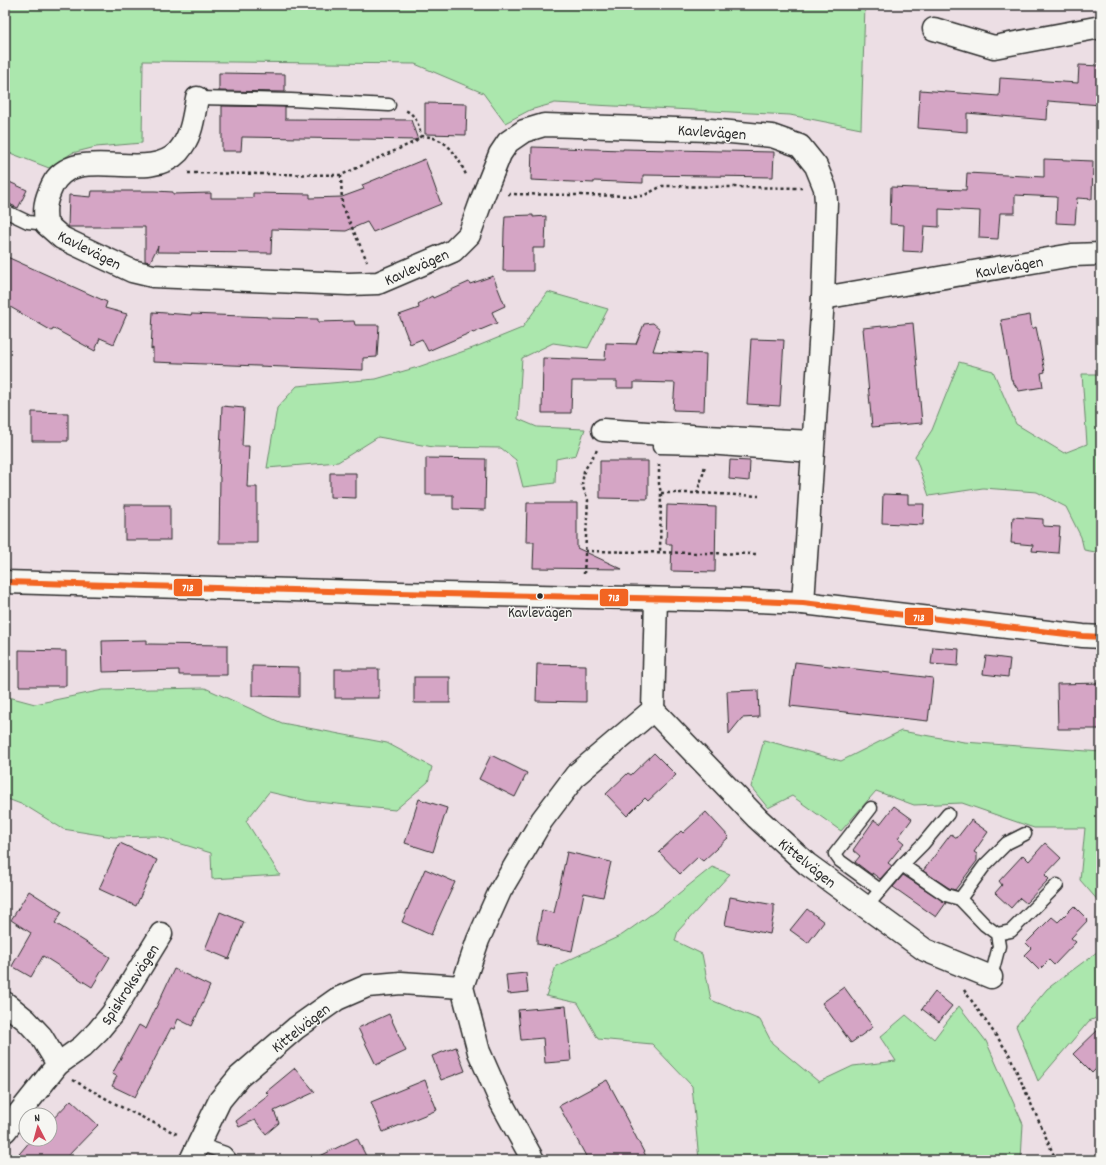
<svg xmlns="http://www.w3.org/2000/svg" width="1106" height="1165" font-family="Dekko,sans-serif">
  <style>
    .green { fill: #abe7ad; stroke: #6b896c }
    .building { fill: #d5a5c5; stroke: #2b2b2b }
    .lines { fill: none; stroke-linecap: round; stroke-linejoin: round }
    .lane-casing { stroke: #2b2b2b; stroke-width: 15 }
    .street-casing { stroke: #2b2b2b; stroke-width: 25 }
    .path { stroke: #2b2b2b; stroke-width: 2.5; stroke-dasharray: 3 3; stroke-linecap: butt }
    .lane { stroke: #f6f6f2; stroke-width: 12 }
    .street { stroke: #f6f6f2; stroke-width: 22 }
    .bus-1-casing { stroke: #f6f6f2; stroke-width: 9 }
    .bus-1 { stroke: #f26522; stroke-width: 6 }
    .bus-dot { fill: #2b2b2b; stroke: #f6f6f2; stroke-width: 1.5 }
    .labels { text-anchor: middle; stroke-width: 3; stroke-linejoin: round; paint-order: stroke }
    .bus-label { font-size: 15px; fill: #2b2b2b; stroke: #f6f6f2 }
    .street-label { font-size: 16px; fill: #2b2b2b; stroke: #f6f6f2 }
    .line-badge { stroke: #f6f6f2; stroke-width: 1.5 }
    .badge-label { font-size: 11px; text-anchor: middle; font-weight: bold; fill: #fff }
  </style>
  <rect width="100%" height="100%" fill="#ecdee4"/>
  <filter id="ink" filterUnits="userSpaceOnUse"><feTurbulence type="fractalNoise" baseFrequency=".025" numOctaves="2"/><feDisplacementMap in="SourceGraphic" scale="8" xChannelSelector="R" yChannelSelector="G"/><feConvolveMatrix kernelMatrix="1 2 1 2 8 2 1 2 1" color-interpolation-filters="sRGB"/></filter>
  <g filter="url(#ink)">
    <!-- green -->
    <g class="green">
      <polygon points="5,5 865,5 861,129 790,115 555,103 530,110 505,123 483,93 415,64 143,61 142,143 96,147 72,153 49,168 5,151"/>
      <polygon points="548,292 608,309 588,348 553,343 522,358 518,419 537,427 585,429 576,455 556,459 555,483 523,487 516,460 501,448 433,447 378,437 338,462 267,468 277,408 297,386 376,379 418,367 473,348 522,328"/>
      <polygon points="959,362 993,371 1016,424 1064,453 1087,444 1082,374 1101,374 1101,553 1084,550 1081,537 1066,507 1037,492 983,488 929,496 915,456 932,430"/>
      <polygon points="205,688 282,723 387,743 432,767 428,782 395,810 308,801 269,792 246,821 280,875 212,879 211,853 156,836 113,837 63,829 26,806 5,798 5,696 35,704 103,690"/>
      <polygon points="901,731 964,742 1101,752 1101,904 1080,880 1085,828 1034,828 962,803 914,805 876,791 841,831 792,796 768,808 751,787 764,740 841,761"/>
      <polygon points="712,867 730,874 678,931 675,941 702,954 711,1000 760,1020 772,1043 819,1082 853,1066 896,1061 880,1037 906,1015 934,1039 959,1006 986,1041 1023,1124 1021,1160 699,1160 692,1086 652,1044 598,1039 578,1003 546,996 556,966 622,935 663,906"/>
      <polygon points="1101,949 1101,1016 1089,1021 1038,1081 1016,1026 1047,989"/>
    </g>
    <!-- building -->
    <g class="building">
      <polygon points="1079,65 1101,66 1101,105 1048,101 1047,120 967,113 967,132 918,128 920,90 999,96 1000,78 1078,83"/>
      <polygon points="219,73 285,74 285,92 219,91"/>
      <polygon points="425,103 467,104 466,135 425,134"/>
      <polygon points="222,106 285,107 285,119 411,120 418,140 242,137 241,151 222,151"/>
      <polygon points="532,147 623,150 623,149 774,152 773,177 643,175 643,183 594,181 594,183 531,180"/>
      <polygon points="425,159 441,204 373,232 367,222 346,231 272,229 271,253 157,252 158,246 150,262 145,261 145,227 68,227 69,195 91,197 92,191 155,191 173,192 173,194 211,193 211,198 253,198 253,193 310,194 310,198 342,197 364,189 362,185"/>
      <polygon points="1044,159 1093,161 1092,199 1077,198 1075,224 1056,223 1057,197 1015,195 1015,213 1000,213 998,239 979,238 980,211 939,209 939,227 924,226 922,252 903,251 904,225 890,224 891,187 966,190 967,173 1044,177"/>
      <polygon points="5,180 27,190 18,208 5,202"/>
      <polygon points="533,215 533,217 546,216 545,248 533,248 533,271 503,271 504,231 505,216"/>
      <polygon points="5,256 107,302 105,308 127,314 114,344 100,338 95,351 53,328 52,331 5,304"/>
      <polygon points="493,276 505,306 492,312 497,323 473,333 472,332 428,351 422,339 410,344 399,315 419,308 418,304 432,296 433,298 469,282 470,284"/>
      <polygon points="153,312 191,315 191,314 267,317 267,318 318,319 318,322 354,321 355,325 379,325 377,357 363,358 363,370 153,362 153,348 151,349"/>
      <polygon points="1030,315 1032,329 1036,327 1045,372 1041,373 1043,387 1019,391 1011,379 1001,320"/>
      <polygon points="653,323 660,329 653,351 706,354 704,411 673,410 675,383 634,382 634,388 617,388 617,381 572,381 571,413 542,413 543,358 605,360 606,343 636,344 644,324"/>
      <polygon points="913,323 922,423 872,427 863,328"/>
      <polygon points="751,339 784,340 780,406 747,404"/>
      <polygon points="222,406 244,408 242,446 249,446 247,487 257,487 257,543 219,543 220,477 219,476"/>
      <polygon points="32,412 68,413 68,441 32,441"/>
      <polygon points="426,458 486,459 485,510 453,509 453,495 426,495"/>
      <polygon points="730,460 750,461 749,481 729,479"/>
      <polygon points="600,461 648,461 648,499 600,498"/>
      <polygon points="330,473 356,473 356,498 330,497"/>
      <polygon points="883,494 908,495 908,504 924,504 923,525 882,523"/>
      <polygon points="527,503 577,503 577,548 622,569 533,568 534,542 526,542"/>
      <rect x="125" y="505" width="45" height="35"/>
      <polygon points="667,505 716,507 715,572 671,571 672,544 666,544"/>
      <polygon points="1013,517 1043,519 1043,526 1060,527 1058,553 1032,551 1033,545 1011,543"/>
      <polygon points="147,640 147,644 227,645 227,675 179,675 179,670 103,672 102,641"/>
      <polygon points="933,647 959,649 958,666 931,664"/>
      <polygon points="19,650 66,651 66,686 19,686"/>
      <polygon points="986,656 1010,659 1008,677 983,674"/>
      <polygon points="795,662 933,678 928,721 790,706"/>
      <polygon points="537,664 586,665 586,702 536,701"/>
      <polygon points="252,666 299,667 299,697 252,696"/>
      <rect x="335" y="669" width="44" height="29"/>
      <rect x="414" y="677" width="36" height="26"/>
      <polygon points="1101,683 1101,729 1058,729 1057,684"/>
      <polygon points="758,690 759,717 742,718 729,734 727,691"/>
      <polygon points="654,753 676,775 648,801 645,798 627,816 606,794 628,773 631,775"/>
      <polygon points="491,755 527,773 515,797 479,779"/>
      <polygon points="419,799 447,808 433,852 405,843"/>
      <polygon points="894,806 912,819 898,838 904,843 888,863 892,866 880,879 872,873 872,875 855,862 860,856 853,850 874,820 880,824"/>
      <polygon points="706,812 729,837 703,861 698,857 680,874 659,852 681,831 683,833"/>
      <polygon points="971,820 988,832 974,852 977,854 977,861 955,890 949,888 923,871 951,834 957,838"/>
      <polygon points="120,843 157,860 136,906 99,889"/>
      <polygon points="1045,843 1061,858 1045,875 1049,879 1026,903 1020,898 1011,908 995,893 1002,885 999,881 1023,855 1029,861"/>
      <polygon points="567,852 611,862 603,897 584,893 572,951 537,944 537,936 542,910 554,913"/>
      <polygon points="425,869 455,882 431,935 402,922"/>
      <polygon points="903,875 946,903 936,917 893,887"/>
      <polygon points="29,891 62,912 55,923 110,957 92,987 43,956 31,977 12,966 31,933 11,920"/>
      <polygon points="730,897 774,905 774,913 770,934 725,925"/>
      <polygon points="1074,906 1088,920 1071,938 1076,942 1054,965 1049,960 1039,970 1024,955 1031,948 1026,943 1052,917 1058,922"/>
      <polygon points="807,909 824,922 808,943 790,930"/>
      <polygon points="220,912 244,922 229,959 205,949"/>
      <polygon points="174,969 210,986 192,1026 178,1019 174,1029 171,1028 135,1097 112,1086 117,1076 112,1074 139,1025 146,1029"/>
      <polygon points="526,973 528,992 508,994 506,975"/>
      <polygon points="844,987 873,1027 851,1043 822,1003"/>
      <polygon points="935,992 952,1006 939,1022 922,1009"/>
      <polygon points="566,1006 571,1061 545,1063 543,1038 521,1040 518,1010"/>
      <polygon points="389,1014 406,1051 376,1065 358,1028"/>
      <polygon points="1101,1027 1101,1064 1092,1073 1073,1054"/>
      <polygon points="456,1047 465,1071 441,1080 432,1056"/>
      <polygon points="295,1068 315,1092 274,1111 279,1123 266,1134 255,1120 239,1127 236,1121 269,1095 266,1092"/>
      <polygon points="425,1080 437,1110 383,1132 371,1102"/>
      <polygon points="607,1080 626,1115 625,1116 648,1160 588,1160 559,1106"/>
      <polygon points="71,1100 98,1125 64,1160 14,1160 32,1139 50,1139 50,1122"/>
      <polygon points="357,1138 368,1160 312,1160"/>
    </g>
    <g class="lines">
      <defs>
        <g id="lane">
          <polyline points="197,98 291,100 389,105"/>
          <polyline points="5,211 28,222 46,224"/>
          <polyline points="659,447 707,448 812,456"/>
          <polyline points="871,808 835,854 840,861 880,890"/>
          <polyline points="902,865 946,895 960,899 985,925 997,934 999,946 991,977"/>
          <polyline points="960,899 985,865 1007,843 1025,834"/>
          <polyline points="866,907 902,865 923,844 948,814"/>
          <polyline points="997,934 1011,931 1057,885"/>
          <polyline points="199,1144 225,1153 231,1160"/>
        </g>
        <g id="street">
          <polyline points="934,29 994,47 1101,27"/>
          <path d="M197 98C193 119 192 136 178 152 147 185 74 141 52 186 45 201 44 208 46 224L62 238 132 271 153 276 349 284 378 283 453 251 469 235 482 199 500 154 508 142 524 131 544 125 710 130 772 136 800 146 816 166 825 188 826 202 823 298 803 603"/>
          <polyline points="823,298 1072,255 1101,254"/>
          <polyline points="603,430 706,437 813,442"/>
          <polyline points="5,582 398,593 730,600 803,603 1083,636 1101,637"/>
          <polyline points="653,710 757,818 807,864 925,950 991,977"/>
          <polyline points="5,1003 26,1020 41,1036 58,1064 5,1131"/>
          <polyline points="58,1064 82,1047 98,1031 112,1014 161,934"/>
          <polyline points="191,1160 220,1100 239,1077 296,1028 337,999 367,986 401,983 462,987"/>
          <polyline points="533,1160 501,1102 479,1052 462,987 478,940 500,891 542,820 576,775 653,710 656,599"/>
        </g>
      </defs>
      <!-- lane casing -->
      <use href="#lane" class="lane-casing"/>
      <!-- street casing -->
      <use href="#street" class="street-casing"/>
      <!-- path -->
      <g class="path">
        <path d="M421 136C448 137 457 155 467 177"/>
        <path d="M188 173 341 175 414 142 421 136C419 125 416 115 405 110"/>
        <polyline points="341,175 342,205 367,261"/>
        <polyline points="508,194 643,196 662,186 802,188"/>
        <polyline points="659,464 659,484 661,493 660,553"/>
        <polyline points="661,493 697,493 759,496"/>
        <polyline points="697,493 703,474 705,465"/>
        <polyline points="585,551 756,554"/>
        <polyline points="584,574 588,500 582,485 584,471 597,450"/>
        <polyline points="964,990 1009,1054 1056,1160"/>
        <polyline points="73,1080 123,1108 179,1135"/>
        <polyline points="1099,1160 1101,1159"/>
      </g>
      <!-- lane -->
      <use href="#lane" class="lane"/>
      <!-- street -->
      <use href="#street" class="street"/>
      <defs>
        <polyline id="bus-1" points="5,582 398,593 730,600 803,603 1083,636 1101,637"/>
      </defs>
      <!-- bus-1 casing -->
      <use href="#bus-1" class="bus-1-casing"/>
      <!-- bus-1 -->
      <use href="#bus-1" class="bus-1"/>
    </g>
  </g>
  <!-- markers -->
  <circle class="bus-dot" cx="540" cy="596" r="3.5"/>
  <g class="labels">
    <!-- bus labels -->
    <g class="bus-label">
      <text x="540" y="617">Kavlevägen</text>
    </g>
    <!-- street labels -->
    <g class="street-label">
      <text transform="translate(712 131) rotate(4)" y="6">Kavlevägen</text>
      <text transform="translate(90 249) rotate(27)" y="6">Kavlevägen</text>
      <text transform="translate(416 266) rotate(-24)" y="6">Kavlevägen</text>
      <text transform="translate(1009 266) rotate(-10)" y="6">Kavlevägen</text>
      <text transform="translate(808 862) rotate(39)" y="6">Kittelvägen</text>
      <text transform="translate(129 984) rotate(-57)" y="6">Spiskroksvägen</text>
      <text transform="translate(300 1027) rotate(-38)" y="6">Kittelvägen</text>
    </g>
  </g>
  <g class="line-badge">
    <rect x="173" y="578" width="30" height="19" rx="4" fill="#f26522"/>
    <rect x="599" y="588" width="30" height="19" rx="4" fill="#f26522"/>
    <rect x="904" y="607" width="30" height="19" rx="4" fill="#f26522"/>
  </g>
  <g class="badge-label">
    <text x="188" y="591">713</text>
    <text x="614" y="601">713</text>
    <text x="919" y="621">713</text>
  </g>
  <!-- margin -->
  <rect width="1106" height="1165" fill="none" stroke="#f6f6f2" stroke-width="20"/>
  <rect x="10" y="10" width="1086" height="1145" fill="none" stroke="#2b2b2b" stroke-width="1.5" filter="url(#ink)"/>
  <!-- north arrow -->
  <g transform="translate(38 1127) rotate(354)"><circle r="19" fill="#f6f6f2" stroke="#a5a5a2"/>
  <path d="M0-3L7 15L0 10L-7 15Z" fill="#d1495b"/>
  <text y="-6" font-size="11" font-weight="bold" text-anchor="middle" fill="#2b2b2b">N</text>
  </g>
</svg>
